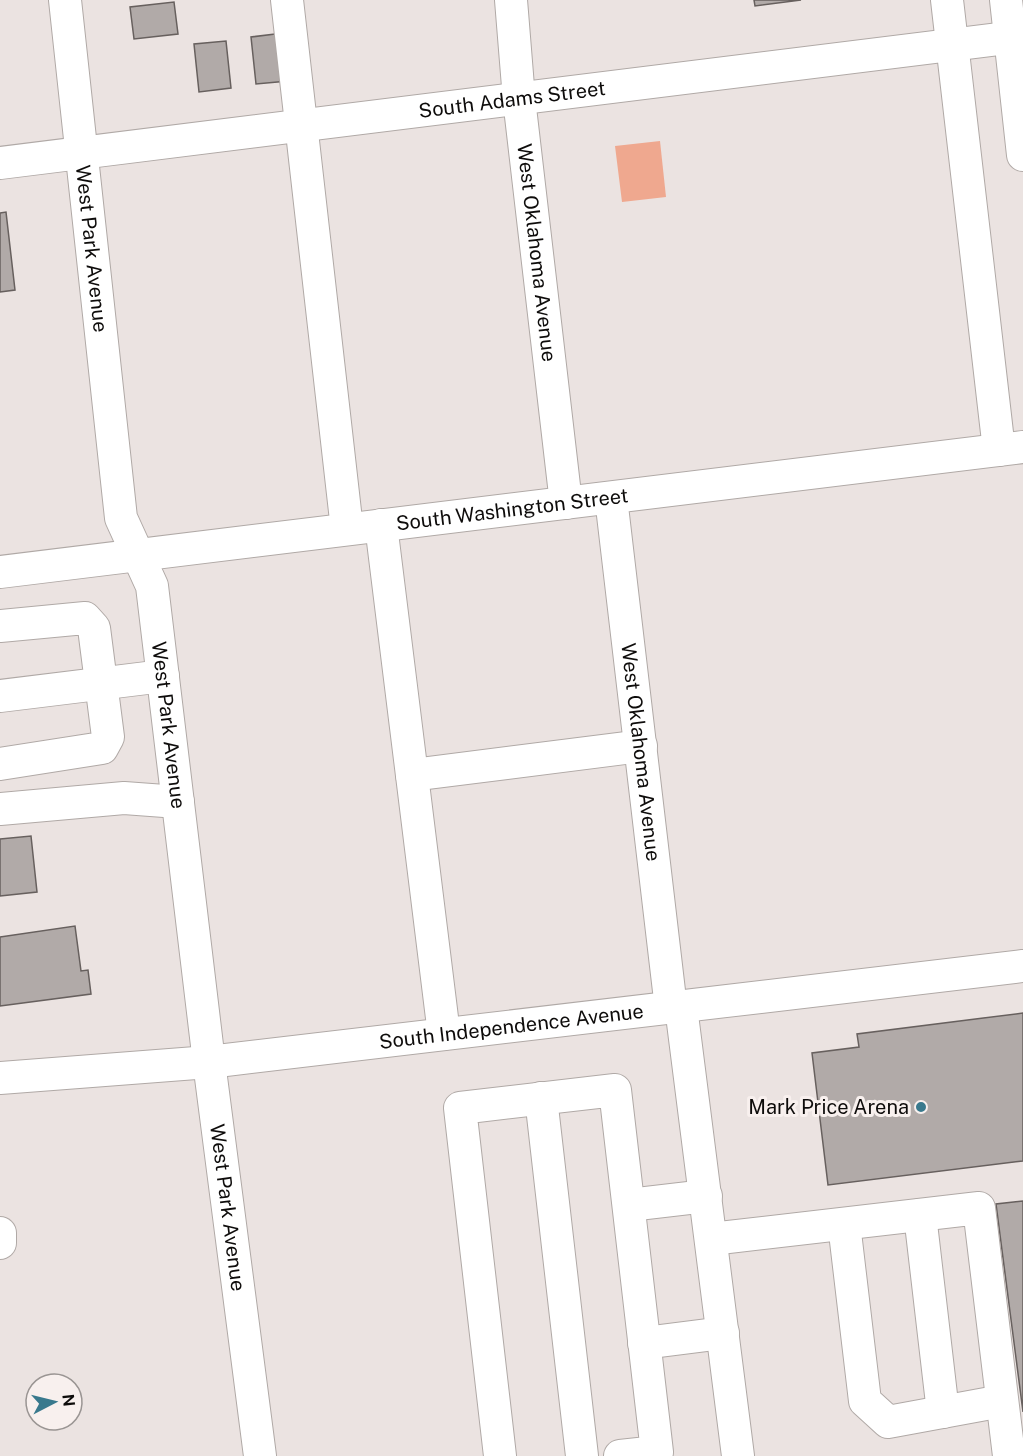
<svg xmlns="http://www.w3.org/2000/svg" width="1023" height="1456" font-family="'Public Sans',sans-serif">
  <style>
    .green { fill: #efa88f }
    .building { fill: #b1aaa8; stroke: #67605e; stroke-width: 1.5 }
    .lines { fill: none; stroke-linecap: round; stroke-linejoin: round }
    .minor-casing { stroke: #b0a9a6; stroke-width: 34 }
    .minor { stroke: #fff; stroke-width: 32 }
    .poi-dot { fill: #39798d; stroke: #f8f0ee; stroke-width: 2 }
    .labels { text-anchor: middle; stroke-width: 6; stroke-linejoin: round; paint-order: stroke }
    .street-label { font-size: 20px; fill: #0e0c0b; stroke: #f8f0ee }
    .poi-label { font-size: 20px; fill: #0e0c0b; stroke: #f8f0ee; text-anchor: end }
  </style>
  <rect width="100%" height="100%" fill="#ebe3e1"/>
  <!-- green -->
  <polygon class="green" points="660,141 666,197 622,202 615,146"/>
  <!-- building -->
  <g class="building">
    <polygon points="754,0 801,0 755,6"/>
    <polygon points="174,2 178,34 134,39 130,7"/>
    <polygon points="283,33 288,81 256,84 251,37"/>
    <polygon points="226,41 231,88 199,92 194,44"/>
    <polygon points="6,212 15,290 0,292 0,213"/>
    <polygon points="31,836 37,892 0,896 0,839"/>
    <polygon points="75,926 81,971 88,970 91,994 0,1006 0,937"/>
    <polygon points="1023,1013 1023,1161 828,1185 812,1053 859,1047 857,1034"/>
    <polygon points="1023,1201 1023,1412 996,1204"/>
  </g>
  <g class="lines">
    <defs>
      <g id="minor">
        <path id="s1" d="M65 0 121 518 152 586 209 1062 260 1456"/>
        <polyline points="287,0 347,529"/>
        <path id="s2" d="M511 0 519 99 566 503"/>
        <polyline points="947,0 999,450"/>
        <polyline points="1006,0 1023,155"/>
        <path id="s3" d="M0 163 1023 36"/>
        <path id="s4" d="M611 498 671 1008"/>
        <polyline points="381,525 444,1034"/>
        <path id="s5" d="M0 572 1023 447"/>
        <polyline points="0,626 85,618 94,628 108,737 102,748 0,764"/>
        <polyline points="0,696 163,676"/>
        <polyline points="412,775 641,746"/>
        <polyline points="0,809 124,798 178,802"/>
        <polyline points="681,1007 738,1456"/>
        <path id="s6" d="M0 1078 209 1062 1023 966"/>
        <polyline points="541,1098 582,1456"/>
        <polyline points="629,1205 706,1196"/>
        <polyline points="920,1215 943,1412"/>
        <polyline points="844,1224 865,1401 888,1422 1002,1401"/>
        <polyline points="0,1233 0,1243"/>
        <polyline points="711,1239 979,1208 1009,1456"/>
        <polyline points="644,1343 723,1333"/>
        <polyline points="500,1456 460,1108 615,1090 657,1452 620,1456"/>
      </g>
    </defs>
    <!-- minor casing -->
    <use href="#minor" class="minor-casing"/>
    <!-- minor -->
    <use href="#minor" class="minor"/>
  </g>
  <!-- markers -->
  <circle class="poi-dot" cx="921" cy="1107" r="6"/>
  <g class="labels">
    <!-- street labels -->
    <g class="street-label">
      <text dy="7" stroke="none"><textPath href="#s3" startOffset="516">South Adams Street</textPath></text>
      <text dy="7" stroke="none"><textPath href="#s1" startOffset="250">West Park Avenue</textPath></text>
      <text dy="7" stroke="none"><textPath href="#s2" startOffset="254">West Oklahoma Avenue</textPath></text>
      <text dy="7" stroke="none"><textPath href="#s5" startOffset="516">South Washington Street</textPath></text>
      <text dy="7" stroke="none"><textPath href="#s1" startOffset="736">West Park Avenue</textPath></text>
      <text dy="7" stroke="none"><textPath href="#s4" startOffset="256">West Oklahoma Avenue</textPath></text>
      <text dy="7" stroke="none"><textPath href="#s6" startOffset="514">South Independence Avenue</textPath></text>
      <text dy="7" stroke="none"><textPath href="#s1" startOffset="1222">West Park Avenue</textPath></text>
    </g>
    <!-- poi labels -->
    <g class="poi-label">
      <text x="909" y="1114">Mark Price Arena</text>
    </g>
  </g>
  <!-- north arrow -->
  <g transform="translate(54 1402) rotate(83)"><circle r="28" fill="#f8f0ee" stroke="#9a9593" stroke-width="1.5"/>
  <path d="M0-4.5L10 22L0 15L-10 22Z" fill="#39798d"/>
  <text y="-9" font-size="16" font-weight="bold" text-anchor="middle" fill="#0e0c0b">N</text>
  </g>
</svg>
